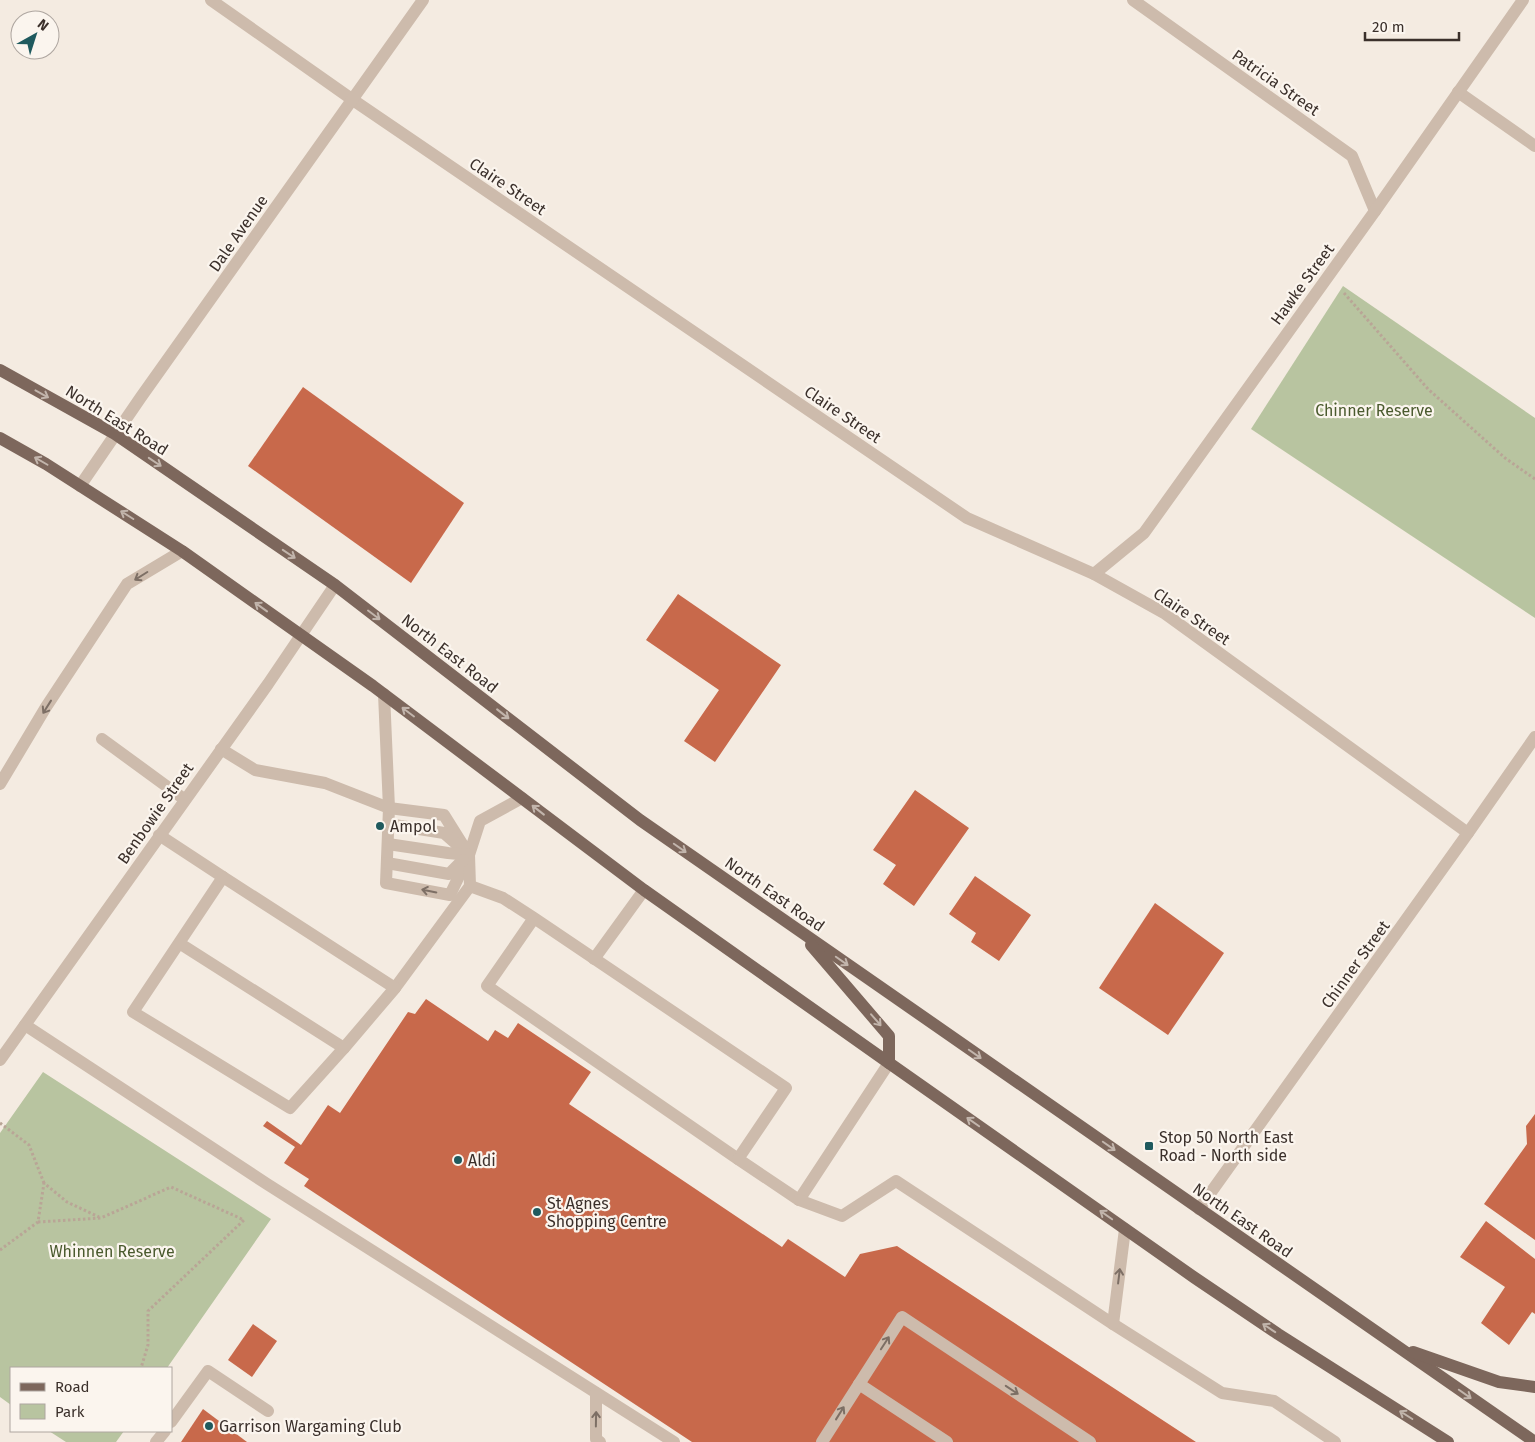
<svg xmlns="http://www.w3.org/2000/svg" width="1535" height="1442" font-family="'Fira Sans',sans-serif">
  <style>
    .green { fill: #b8c4a0 }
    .building { fill: #c8694b }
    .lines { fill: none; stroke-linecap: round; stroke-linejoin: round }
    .path { stroke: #b9a596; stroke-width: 3; stroke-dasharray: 2.5 2.5; stroke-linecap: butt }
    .minor { stroke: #cdbbac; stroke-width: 12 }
    .major { stroke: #7d675c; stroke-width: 12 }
    .oneway { stroke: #c2b5ac }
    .oneway2 { stroke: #7d6f65 }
    .poi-dot { fill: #1f5a5e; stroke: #fbf5ee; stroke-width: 2 }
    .labels { text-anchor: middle; stroke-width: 4.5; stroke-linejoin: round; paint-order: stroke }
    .street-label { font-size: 16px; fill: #3b302b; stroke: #fbf5ee }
    .park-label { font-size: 16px; fill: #4a5a2e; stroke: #fbf5ee }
    .poi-label { font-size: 16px; fill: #3b302b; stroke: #fbf5ee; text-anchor: start }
  </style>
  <rect width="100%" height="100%" fill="#f4ebe1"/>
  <!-- green -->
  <g class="green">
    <polygon points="1343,286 1535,418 1535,618 1251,429"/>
    <polygon points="43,1072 271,1219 167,1368 11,1368 11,1405 0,1397 0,1133"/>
    <polygon points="49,1431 124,1431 116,1442 66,1442"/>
  </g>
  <!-- building -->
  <g class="building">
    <polygon points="303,387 464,503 411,583 248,466"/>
    <polygon points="678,594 781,665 715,762 684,741 719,690 646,640"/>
    <polygon points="915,790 969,828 914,906 883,884 896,865 873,850"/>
    <polygon points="975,876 1031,915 999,961 971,942 976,933 949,914"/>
    <polygon points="1155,903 1224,953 1168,1035 1099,988"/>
    <polygon points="426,999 488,1041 495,1030 508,1038 518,1023 591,1072 569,1104 782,1247 788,1239 845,1277 860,1254 897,1246 1196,1442 692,1442 304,1186 309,1179 284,1163 295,1147 263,1126 267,1121 301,1145 328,1105 340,1113 408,1012 415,1014"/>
    <polygon points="1535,1114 1535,1240 1484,1204 1527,1144 1526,1126"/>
    <polygon points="1486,1221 1535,1259 1535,1314 1532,1312 1509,1345 1481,1323 1505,1287 1460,1257"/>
    <polygon points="253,1324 277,1341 252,1377 228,1360"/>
    <polygon points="203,1409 247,1442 181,1442"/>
  </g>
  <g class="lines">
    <!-- path -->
    <g class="path">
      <polyline points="1344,293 1428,389 1505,458 1535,479"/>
      <polyline points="0,1123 29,1145 44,1183"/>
      <polyline points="38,1222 101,1218 171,1187 244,1220 148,1311 148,1345 141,1368"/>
      <polyline points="0,1250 38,1222 44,1183 67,1202 99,1217"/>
    </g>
    <!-- minor -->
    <g class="minor">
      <polyline points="211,0 353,100 967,518 1094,574 1164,613 1468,833"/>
      <polyline points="1133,0 1352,156 1375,211"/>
      <polyline points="1458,92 1535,146"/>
      <polyline points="80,486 141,397 423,0"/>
      <polyline points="1094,574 1144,533 1375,211 1523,0"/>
      <polyline points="384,694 389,808 386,883 450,895 469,855"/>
      <polyline points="102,739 184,799"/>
      <polyline points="221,749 255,770 325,783 389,808 444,815 469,855 480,821 522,798"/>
      <polyline points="0,784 46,707 127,584 182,551"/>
      <polyline points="388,824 444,833 469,855 470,886 395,988"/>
      <polyline points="159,835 223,877 133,1012 290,1108 344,1048 179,943"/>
      <polyline points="388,844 448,853 469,855"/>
      <polyline points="387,863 449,874 463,860"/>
      <polyline points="223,877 395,988 344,1048"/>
      <polyline points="470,886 503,898 534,918 786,1088 738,1159 487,986 534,918"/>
      <polyline points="594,959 644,890"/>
      <polyline points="25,1025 267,1184 674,1442"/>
      <polyline points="0,1060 268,684 335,585"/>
      <polyline points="738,1159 799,1200 889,1063"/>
      <polyline points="799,1200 842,1216 896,1181 1113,1324 1222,1393 1274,1401 1335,1442"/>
      <polyline points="1199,1209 1468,833 1535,737"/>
      <polyline points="1113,1324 1125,1229"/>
      <polyline points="859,1384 947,1442"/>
      <polyline points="596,1393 596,1439 600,1442"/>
      <polyline points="171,1422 208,1371 268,1411"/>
      <polyline points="156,1442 165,1431"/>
      <polyline points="822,1442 902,1317 1090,1442"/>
    </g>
    <!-- major -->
    <g class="major">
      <polyline points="0,370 115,434 335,585 640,820 1535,1442"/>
      <polyline points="0,438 46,464 182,551 373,686 644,890 889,1063 1195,1278 1278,1334 1448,1442"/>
      <polyline points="811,945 889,1036 889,1063"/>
      <polyline points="1413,1352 1499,1382 1535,1387"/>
    </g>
  </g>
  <!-- one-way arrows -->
  <defs><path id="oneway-shaft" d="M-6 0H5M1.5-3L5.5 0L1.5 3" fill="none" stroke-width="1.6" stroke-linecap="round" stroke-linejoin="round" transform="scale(1.25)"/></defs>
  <g class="oneway">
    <use href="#oneway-shaft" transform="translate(42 394) rotate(29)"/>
    <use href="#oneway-shaft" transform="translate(41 461) rotate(-150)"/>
    <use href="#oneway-shaft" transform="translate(155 462) rotate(34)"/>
    <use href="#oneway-shaft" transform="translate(127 515) rotate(-148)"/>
    <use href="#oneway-shaft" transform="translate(289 554) rotate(34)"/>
    <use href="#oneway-shaft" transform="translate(261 607) rotate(-144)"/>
    <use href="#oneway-shaft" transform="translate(374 615) rotate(37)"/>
    <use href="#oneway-shaft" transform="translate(408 712) rotate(-143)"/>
    <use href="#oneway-shaft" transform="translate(503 714) rotate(38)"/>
    <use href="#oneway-shaft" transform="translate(538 810) rotate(-142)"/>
    <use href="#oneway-shaft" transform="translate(680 848) rotate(35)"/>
    <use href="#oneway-shaft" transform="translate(842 961) rotate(35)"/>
    <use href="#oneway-shaft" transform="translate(876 1020) rotate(49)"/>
    <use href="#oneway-shaft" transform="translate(975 1054) rotate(35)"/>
    <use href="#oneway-shaft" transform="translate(973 1122) rotate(-145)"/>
    <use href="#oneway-shaft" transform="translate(1109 1146) rotate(35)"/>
    <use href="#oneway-shaft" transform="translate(1106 1215) rotate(-145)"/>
    <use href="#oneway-shaft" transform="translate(1269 1328) rotate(-146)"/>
    <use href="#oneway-shaft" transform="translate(1465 1394) rotate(35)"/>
    <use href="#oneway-shaft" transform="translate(1406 1415) rotate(-148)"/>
  </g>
  <g class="oneway2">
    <use href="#oneway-shaft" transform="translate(141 576) rotate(148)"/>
    <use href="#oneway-shaft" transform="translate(47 707) rotate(122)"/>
    <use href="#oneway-shaft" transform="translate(429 891) rotate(-169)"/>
    <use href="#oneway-shaft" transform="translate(1119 1276) rotate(-83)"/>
    <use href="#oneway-shaft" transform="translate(885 1343) rotate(-57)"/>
    <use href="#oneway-shaft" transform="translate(1012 1390) rotate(34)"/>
    <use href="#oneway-shaft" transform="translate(840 1413) rotate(-58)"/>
    <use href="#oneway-shaft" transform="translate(596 1419) rotate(-89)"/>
  </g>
  <!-- markers -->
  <g class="poi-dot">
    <circle cx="380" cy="826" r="5"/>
    <rect x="1144" y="1141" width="10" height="10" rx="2.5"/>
    <circle cx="458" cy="1160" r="5"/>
    <circle cx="537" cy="1212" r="5"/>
    <circle cx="209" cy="1426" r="5"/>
  </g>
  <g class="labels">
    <!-- street labels -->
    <g class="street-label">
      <text transform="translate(1276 82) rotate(35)" y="6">Patricia Street</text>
      <text transform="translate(508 186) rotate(34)" y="6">Claire Street</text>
      <text transform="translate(238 233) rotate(-55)" y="6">Dale Avenue</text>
      <text transform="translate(1302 284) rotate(-54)" y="6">Hawke Street</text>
      <text transform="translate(843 414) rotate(34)" y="6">Claire Street</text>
      <text transform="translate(117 420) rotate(32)" y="6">North East Road</text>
      <text transform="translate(1192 616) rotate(34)" y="6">Claire Street</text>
      <text transform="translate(450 653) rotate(38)" y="6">North East Road</text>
      <text transform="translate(155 813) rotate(-55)" y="6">Benbowie Street</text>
      <text transform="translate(775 894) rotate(35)" y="6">North East Road</text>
      <text transform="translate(1355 964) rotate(-54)" y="6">Chinner Street</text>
      <text transform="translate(1243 1220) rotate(35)" y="6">North East Road</text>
    </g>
    <!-- park labels -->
    <g class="park-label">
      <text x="1374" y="416">Chinner Reserve</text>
      <text x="112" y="1257">Whinnen Reserve</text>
    </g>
    <!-- poi labels -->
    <g class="poi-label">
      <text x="390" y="832">Ampol</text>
      <text x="1159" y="1143">Stop 50 North East<tspan x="1159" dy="18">Road - North side</tspan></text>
      <text x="468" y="1166">Aldi</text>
      <text x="547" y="1209">St Agnes<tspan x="547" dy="18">Shopping Centre</tspan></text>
      <text x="219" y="1432">Garrison Wargaming Club</text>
    </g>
  </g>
  <!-- legend -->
  <rect x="10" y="1367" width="162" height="65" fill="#fbf5ee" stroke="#aea6a0"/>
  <rect x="20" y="1383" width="25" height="8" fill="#7d675c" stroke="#aea6a0"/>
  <text x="55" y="1392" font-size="15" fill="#3b302b">Road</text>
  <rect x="20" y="1404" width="25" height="15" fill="#b8c4a0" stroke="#aea6a0"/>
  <text x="55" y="1417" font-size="15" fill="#3b302b">Park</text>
  <!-- north arrow -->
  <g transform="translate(35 35) rotate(39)"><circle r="24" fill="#fbf5ee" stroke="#aea6a0"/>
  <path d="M0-4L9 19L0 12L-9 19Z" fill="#1f5a5e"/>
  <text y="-8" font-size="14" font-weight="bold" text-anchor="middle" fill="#3b302b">N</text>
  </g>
  <!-- scale -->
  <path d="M1365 32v8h94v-8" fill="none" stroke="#3b302b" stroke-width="2.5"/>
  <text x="1372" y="32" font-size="15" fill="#3b302b" stroke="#fbf5ee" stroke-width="4" paint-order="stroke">20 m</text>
</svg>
